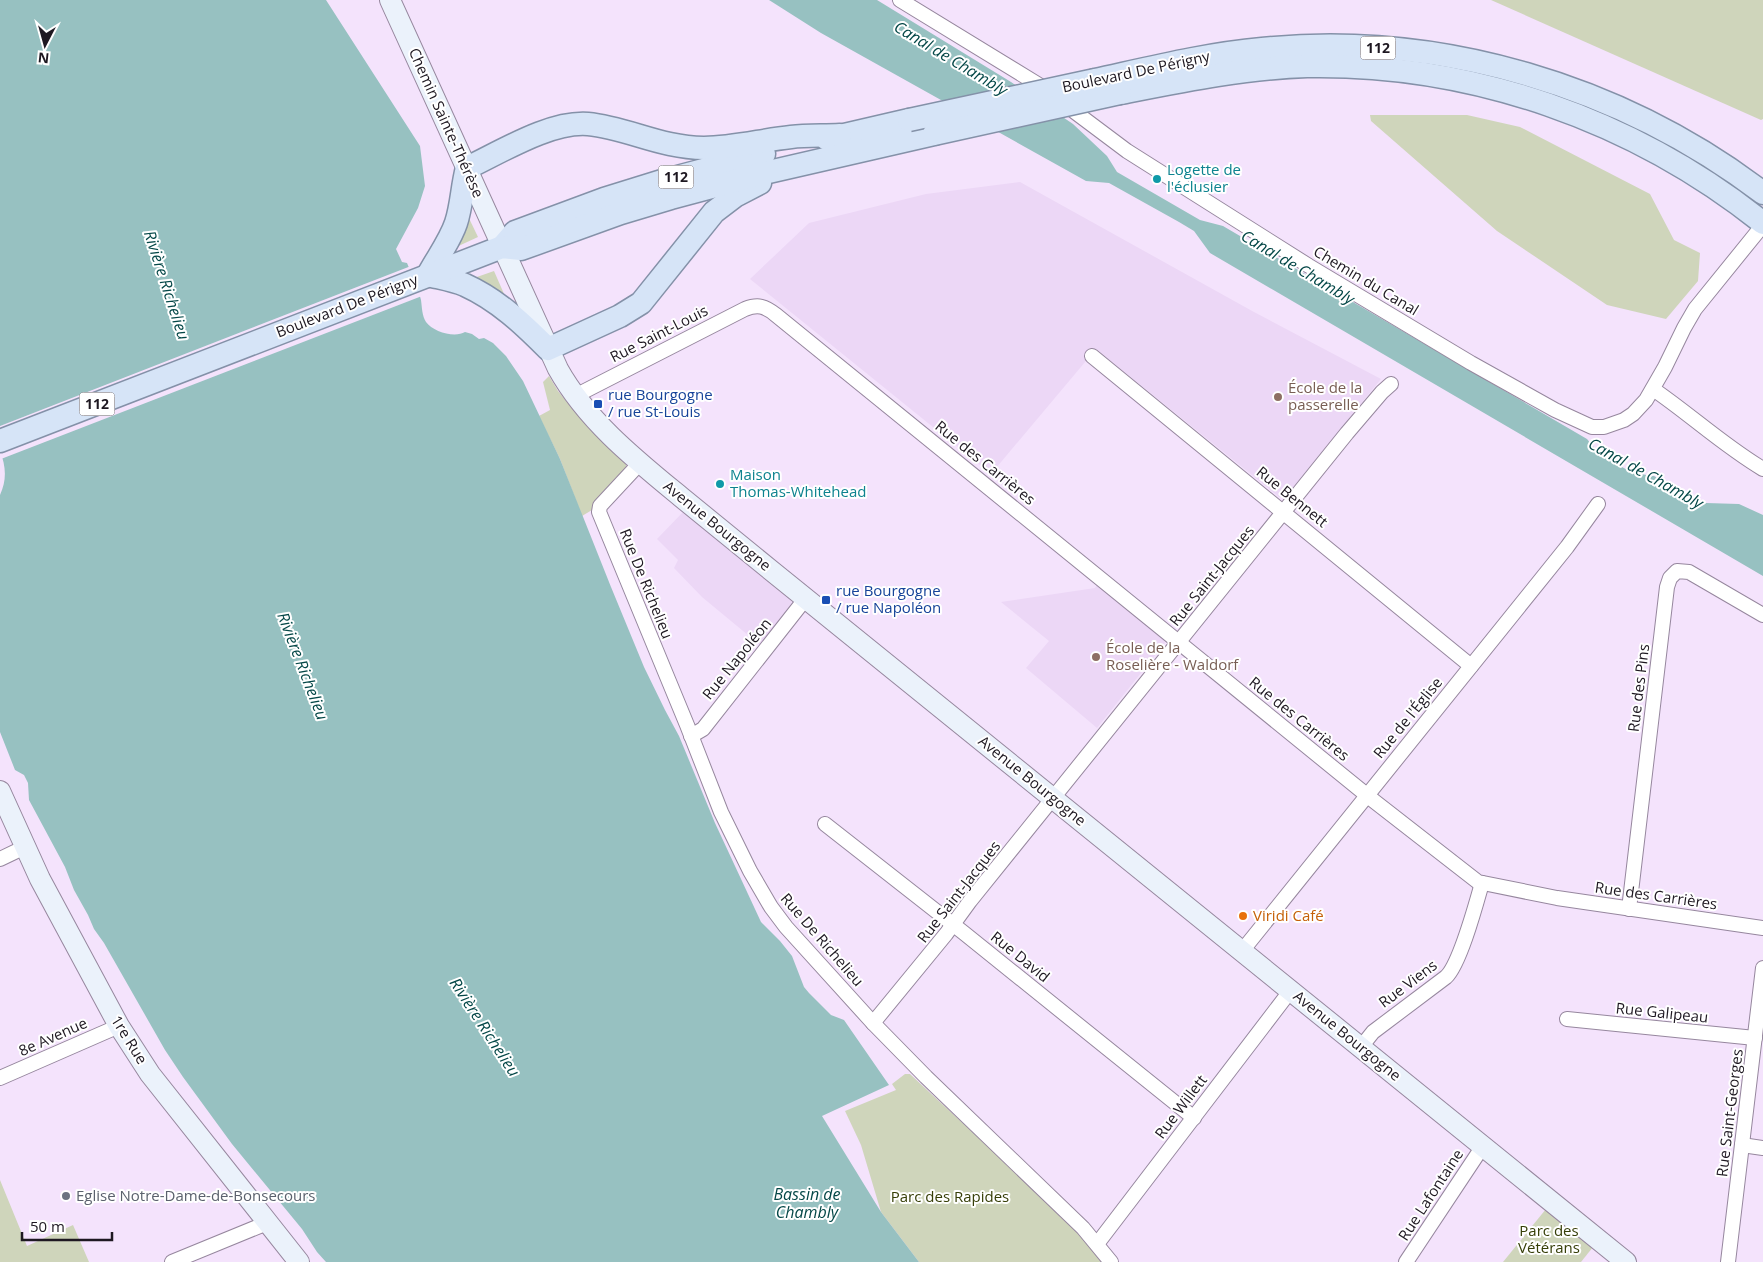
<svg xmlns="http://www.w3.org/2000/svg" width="1763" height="1262" font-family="'Open Sans',sans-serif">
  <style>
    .built { fill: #ecd7f6 }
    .green { fill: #cfd5bb }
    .water { fill: #97c1c1 }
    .pier { fill: #f4e3fc }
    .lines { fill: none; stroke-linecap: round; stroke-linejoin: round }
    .street-casing { stroke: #96879e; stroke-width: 16 }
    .secondary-casing { stroke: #96879e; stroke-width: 22 }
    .primary-casing { stroke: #8491a8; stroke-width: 25 }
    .street { stroke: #fff; stroke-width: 14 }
    .secondary { stroke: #ebf2fb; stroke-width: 20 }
    .primary { stroke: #d6e4f7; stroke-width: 22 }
    .primary-bridge-casing { stroke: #8491a8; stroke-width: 25; stroke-linecap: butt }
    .primary-bridge { stroke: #d6e4f7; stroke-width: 22 }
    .culture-dot { fill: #0f9aa8; stroke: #fff; stroke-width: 2 }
    .education-dot { fill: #8d6e63; stroke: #fff; stroke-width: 2 }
    .transit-dot { fill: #1a4fb4; stroke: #fff; stroke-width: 2 }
    .food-dot { fill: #e8710a; stroke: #fff; stroke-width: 2 }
    .worship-dot { fill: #6b7280; stroke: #fff; stroke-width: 2 }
    .labels { text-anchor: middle; stroke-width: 4; stroke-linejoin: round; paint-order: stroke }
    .shield { fill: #fff; stroke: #625d64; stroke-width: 1 }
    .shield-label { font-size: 14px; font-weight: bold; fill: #1e1821 }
    .street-label { font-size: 15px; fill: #1e1821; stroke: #fff }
    .culture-label { font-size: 15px; fill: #0d838f; stroke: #fff; text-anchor: start }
    .education-label { font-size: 15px; fill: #785e54; stroke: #fff; text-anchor: start }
    .transit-label { font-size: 15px; fill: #164399; stroke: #fff; text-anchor: start }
    .food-label { font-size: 15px; fill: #c56008; stroke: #fff; text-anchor: start }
    .worship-label { font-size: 15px; fill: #5b616d; stroke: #fff; text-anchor: start }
    .park-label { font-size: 15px; fill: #363e07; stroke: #fff }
    .water-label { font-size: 16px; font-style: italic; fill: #044747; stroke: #fff }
  </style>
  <rect width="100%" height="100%" fill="#f4e3fc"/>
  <!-- built -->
  <g class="built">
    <polygon points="1020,182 1254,312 1381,379 1285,497 1279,497 1096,349 991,474 750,279 809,223 926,194"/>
    <polygon points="684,511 791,597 792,606 760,645 702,597 674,568 678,560 657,539"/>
    <polygon points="1097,585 1163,639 1165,643 1097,728 1026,668 1049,641 1001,602 1095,588"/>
  </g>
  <!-- green -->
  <g class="green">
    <polygon points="1491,0 1763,0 1763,119 1761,120"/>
    <polygon points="1370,115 1467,115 1520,127 1650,194 1674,240 1700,253 1698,281 1666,319 1607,305 1497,231 1371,121"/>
    <polygon points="465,210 478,237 452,249"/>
    <polygon points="494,271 508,303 474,278"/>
    <polygon points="549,376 558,391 576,413 626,464 626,469 594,503 592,510 582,516 560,459 539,416 550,410 543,382"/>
    <path d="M905 1074H910C976 1136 1044 1195 1105 1262H919L881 1212 861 1145 845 1111 896 1090 892 1084Z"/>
    <polygon points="0,1180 27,1246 73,1225 89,1262 0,1262"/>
    <polygon points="1546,1209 1593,1247 1581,1262 1503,1262"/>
  </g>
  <!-- water -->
  <g class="water">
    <path d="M0 0H326L420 146 425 186 418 208 396 249 402 262 407 263C412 275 418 287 421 300 422 307 422 316 426 322 433 332 455 338 465 332L472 334 479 339 484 338 493 343 506 356 523 381 560 459 611 587 644 667 665 710 679 736 715 823 761 922 780 941 792 956 804 987 809 993 831 1015 844 1020 889 1085 822 1116 881 1212 919 1262H326L317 1252 302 1229 232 1144 183 1077 165 1050 104 943 94 929 88 915 74 890 65 867 29 800 28 783 24 775 15 770 0 732V495C7 480 6 466 0 451Z"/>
    <polygon points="769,0 877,0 1011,82 1073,124 1107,156 1117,172 1200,220 1223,226 1587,439 1600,455 1633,473 1654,476 1685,495 1706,503 1739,504 1763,515 1763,576 1210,253 1194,231 1179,222 1109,183 1086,181 821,33"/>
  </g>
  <!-- pier -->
  <polygon class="pier" points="411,266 423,298 422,296 1,459 0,426"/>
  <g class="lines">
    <defs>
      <g id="street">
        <polyline points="900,0 1039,85 1127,151 1309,266 1471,363 1555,410 1592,427 1604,427 1624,420 1633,414 1646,400 1665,367 1684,328 1695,309 1763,225"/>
        <polyline points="1092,356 1471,666"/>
        <path d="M1653 389C1691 415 1724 446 1763 469"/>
        <path d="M575 396 745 309C758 304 765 306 776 315L1374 801 1478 882 1557 898 1763 928"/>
        <polyline points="640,463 600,506 599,512 687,725 721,812 750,871 771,907 786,927 873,1023 926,1077 1083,1228 1111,1262"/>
        <polyline points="691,736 703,729 806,598"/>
        <polyline points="825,824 964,933 1194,1118"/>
        <polyline points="0,859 25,847"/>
        <polyline points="1629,909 1667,587 1670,578 1677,571 1689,572 1763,615"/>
        <polyline points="1242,951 1567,547 1598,504"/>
        <polyline points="1567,1019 1755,1038"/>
        <polyline points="873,1023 946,934 970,901 1347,433 1382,392 1391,384"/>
        <path d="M1361 1047 1373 1032 1446 977C1460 964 1476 904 1482 883"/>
        <polyline points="0,1078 119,1026"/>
        <polyline points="1742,1145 1763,1148"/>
        <polyline points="1097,1244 1291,990"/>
        <polyline points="172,1262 267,1223"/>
        <polyline points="1406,1262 1483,1146"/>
        <polyline points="1728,1262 1763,968"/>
      </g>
      <g id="secondary">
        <path d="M390 0 558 369C587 421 636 460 681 497 712 522 742 547 773 572L1626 1262"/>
        <polyline points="0,791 40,879 119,1026 150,1074 299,1262"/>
      </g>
      <g id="primary">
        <path d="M1095 80C1150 68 1206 54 1262 49 1440 31 1622 86 1763 193"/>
        <path d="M1120 93C1181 81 1243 68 1307 66 1472 63 1634 120 1763 223"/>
        <polyline points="827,139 909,120"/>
        <polyline points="502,247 515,232 604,199 662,181 764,154"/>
        <path d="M428 275C437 258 450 241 456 223 462 205 462 186 467 168 501 152 550 121 588 124 628 128 661 148 704 148 733 148 762 140 791 137 807 135 824 136 840 135"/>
        <path d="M428 275C440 278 453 280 465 285 498 300 523 324 548 349L620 316 641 303 714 212 735 196 760 183"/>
        <polyline points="0,441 502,247 521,249 621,213 671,198 764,173 934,134"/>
      </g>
    </defs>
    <!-- street casing -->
    <use href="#street" class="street-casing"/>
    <!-- secondary casing -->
    <use href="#secondary" class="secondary-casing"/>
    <!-- primary casing -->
    <use href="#primary" class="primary-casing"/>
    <!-- street -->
    <use href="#street" class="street"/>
    <!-- secondary -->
    <use href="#secondary" class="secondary"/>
    <!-- primary -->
    <use href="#primary" class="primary"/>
    <defs>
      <g id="primary-bridge">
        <polyline points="909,120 1095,80"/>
        <polyline points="934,134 1120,93"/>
      </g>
    </defs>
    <!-- primary-bridge casing -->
    <use href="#primary-bridge" class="primary-bridge-casing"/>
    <!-- primary-bridge -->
    <use href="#primary-bridge" class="primary-bridge"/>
  </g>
  <!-- markers -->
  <g class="culture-dot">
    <circle cx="1157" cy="179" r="5"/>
    <circle cx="720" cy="484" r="5"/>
  </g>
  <g class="education-dot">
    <circle cx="1278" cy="397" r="5"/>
    <circle cx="1096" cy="657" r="5"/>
  </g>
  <g class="transit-dot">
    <rect x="593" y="399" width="10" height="10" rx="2.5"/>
    <rect x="821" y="595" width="10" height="10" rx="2.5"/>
  </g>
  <circle class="food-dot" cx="1243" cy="916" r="5"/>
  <circle class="worship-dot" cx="66" cy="1196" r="5"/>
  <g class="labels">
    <!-- shield labels -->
    <g class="shield">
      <rect x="1360.5" y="36.5" width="35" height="23" rx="4"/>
      <rect x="658.5" y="165.5" width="35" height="23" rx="4"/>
      <rect x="79.5" y="392.5" width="35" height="23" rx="4"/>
    </g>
    <g class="shield-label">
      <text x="1378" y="53">112</text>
      <text x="676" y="182">112</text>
      <text x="97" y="409">112</text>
    </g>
    <!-- street labels -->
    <g class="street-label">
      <text transform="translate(1136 72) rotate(-12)" y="5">Boulevard De Périgny</text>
      <text transform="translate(446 123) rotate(66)" y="5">Chemin Sainte-Thérèse</text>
      <text transform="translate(1366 281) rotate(31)" y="5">Chemin du Canal</text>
      <text transform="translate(347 306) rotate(-21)" y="5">Boulevard De Périgny</text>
      <text transform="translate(659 334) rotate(-27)" y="5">Rue Saint-Louis</text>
      <text transform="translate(985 463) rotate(39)" y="5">Rue des Carrières</text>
      <text transform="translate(1292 497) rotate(39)" y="5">Rue Bennett</text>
      <text transform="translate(717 526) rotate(39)" y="5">Avenue Bourgogne</text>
      <text transform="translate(1212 576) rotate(-51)" y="5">Rue Saint-Jacques</text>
      <text transform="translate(646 584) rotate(68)" y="5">Rue De Richelieu</text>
      <text transform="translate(737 659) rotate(-51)" y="5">Rue Napoléon</text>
      <text transform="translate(1639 688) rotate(-83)" y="5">Rue des Pins</text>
      <text transform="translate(1408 718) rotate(-51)" y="5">Rue de l'Église</text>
      <text transform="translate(1299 719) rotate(39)" y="5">Rue des Carrières</text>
      <text transform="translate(1032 781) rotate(39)" y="5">Avenue Bourgogne</text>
      <text transform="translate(959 892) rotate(-52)" y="5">Rue Saint-Jacques</text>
      <text transform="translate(1656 896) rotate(8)" y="5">Rue des Carrières</text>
      <text transform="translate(822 940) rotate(49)" y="5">Rue De Richelieu</text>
      <text transform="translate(1020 957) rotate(39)" y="5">Rue David</text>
      <text transform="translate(1408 984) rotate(-37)" y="5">Rue Viens</text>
      <text transform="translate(1662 1013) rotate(6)" y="5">Rue Galipeau</text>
      <text transform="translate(1347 1036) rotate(39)" y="5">Avenue Bourgogne</text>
      <text transform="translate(53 1037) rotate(-24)" y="5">8e Avenue</text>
      <text transform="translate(129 1040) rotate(58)" y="5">1re Rue</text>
      <text transform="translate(1181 1107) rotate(-53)" y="5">Rue Willett</text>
      <text transform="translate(1730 1113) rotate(-83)" y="5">Rue Saint-Georges</text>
      <text transform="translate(1431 1195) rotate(-57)" y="5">Rue Lafontaine</text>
    </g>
    <!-- culture labels -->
    <g class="culture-label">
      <text x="1167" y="175">Logette de<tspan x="1167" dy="17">l'éclusier</tspan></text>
      <text x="730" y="480">Maison<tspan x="730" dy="17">Thomas-Whitehead</tspan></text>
    </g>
    <!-- education labels -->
    <g class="education-label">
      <text x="1288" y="393">École de la<tspan x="1288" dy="17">passerelle</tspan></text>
      <text x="1106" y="653">École de la<tspan x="1106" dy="17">Roselière - Waldorf</tspan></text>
    </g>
    <!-- transit labels -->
    <g class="transit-label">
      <text x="608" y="400">rue Bourgogne<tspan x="608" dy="17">/ rue St-Louis</tspan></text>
      <text x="836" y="596">rue Bourgogne<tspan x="836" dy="17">/ rue Napoléon</tspan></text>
    </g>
    <!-- food labels -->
    <g class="food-label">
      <text x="1253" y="921">Viridi Café</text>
    </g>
    <!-- worship labels -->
    <g class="worship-label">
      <text x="76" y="1201">Eglise Notre-Dame-de-Bonsecours</text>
    </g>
    <!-- park labels -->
    <g class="park-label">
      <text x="950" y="1202">Parc des Rapides</text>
      <text x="1549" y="1236">Parc des<tspan x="1549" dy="17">Vétérans</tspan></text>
    </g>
    <!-- water labels -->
    <g class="water-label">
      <text transform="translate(951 58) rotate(31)" y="6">Canal de Chambly</text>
      <text transform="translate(1298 267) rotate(31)" y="6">Canal de Chambly</text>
      <text transform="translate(167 285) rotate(72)" y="6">Rivière Richelieu</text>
      <text transform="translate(1646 473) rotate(29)" y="6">Canal de Chambly</text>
      <text transform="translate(303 666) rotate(69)" y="6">Rivière Richelieu</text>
      <text transform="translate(485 1027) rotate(57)" y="6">Rivière Richelieu</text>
      <text x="807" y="1200">Bassin de<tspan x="807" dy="18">Chambly</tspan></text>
    </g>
  </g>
  <!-- north arrow -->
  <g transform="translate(45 45) rotate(186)" stroke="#ffffff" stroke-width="4" paint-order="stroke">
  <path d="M0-4L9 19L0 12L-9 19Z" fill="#1e1821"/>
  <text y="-8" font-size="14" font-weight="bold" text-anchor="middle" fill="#1e1821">N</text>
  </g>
  <!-- scale -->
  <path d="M22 1232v8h90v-8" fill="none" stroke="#1e1821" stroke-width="2.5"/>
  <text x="30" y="1232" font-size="15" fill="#1e1821" stroke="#ffffff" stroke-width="4" paint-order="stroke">50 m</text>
</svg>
